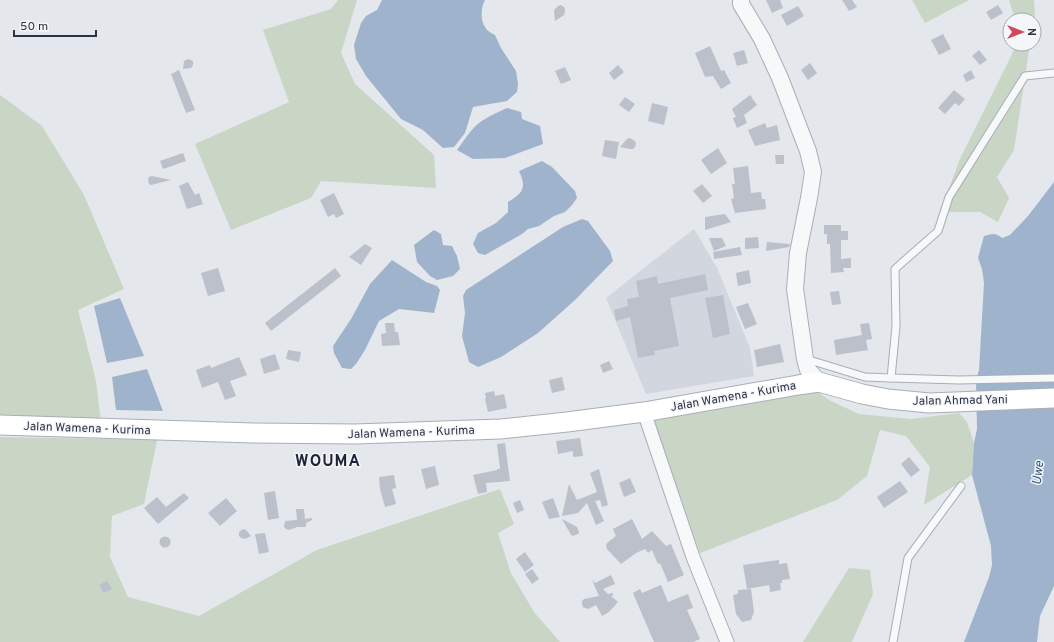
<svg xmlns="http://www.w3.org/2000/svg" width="1054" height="642" font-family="Overpass,sans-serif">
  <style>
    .built { fill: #d2d6de }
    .green { fill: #c9d6c5 }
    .water { fill: #9fb4cc }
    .building { fill: #bbc0ca }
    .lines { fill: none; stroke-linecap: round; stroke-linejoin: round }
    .service-casing { stroke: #a9aeb7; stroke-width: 9 }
    .minor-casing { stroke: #a9aeb7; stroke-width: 15 }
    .tertiary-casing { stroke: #a9aeb7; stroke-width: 18 }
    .secondary-casing { stroke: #a9aeb7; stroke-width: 21 }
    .service { stroke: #f7f8fa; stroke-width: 7 }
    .minor { stroke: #f7f8fa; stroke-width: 13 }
    .tertiary { stroke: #f7f8fa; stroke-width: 16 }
    .secondary { stroke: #fff; stroke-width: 19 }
    .labels { text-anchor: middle; stroke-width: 3; stroke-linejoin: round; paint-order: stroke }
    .street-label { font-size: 12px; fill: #2b3445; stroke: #f4f6f9 }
    .water-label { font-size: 13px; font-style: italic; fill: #34527a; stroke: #f4f6f9 }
    .district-label { font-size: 16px; font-weight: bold; letter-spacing: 1px; fill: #1d2536; stroke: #f4f6f9 }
  </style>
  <rect width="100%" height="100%" fill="#e4e7ec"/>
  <!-- built -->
  <polygon class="built" points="694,229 717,268 750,348 754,376 646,394 606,298"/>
  <!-- green -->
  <g class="green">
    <polygon points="338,0 357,0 341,53 355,84 434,155 436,188 321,181 311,198 231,230 195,144 289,102 263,30 331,9"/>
    <polygon points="912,0 969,0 925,23"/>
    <polygon points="1009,0 1034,0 1035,13 1034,20 1015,20"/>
    <polygon points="1017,44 1030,44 1014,150 997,177 1009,198 998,222 980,212 940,212 960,159"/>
    <polygon points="0,95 42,126 84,195 124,289 78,310 96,381 101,422 0,420"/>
    <polygon points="814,389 829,400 859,414 911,419 959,413 967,422 974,443 972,475 924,505 930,467 906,436 880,430 867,476 837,500 700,553 649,415"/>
    <polygon points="0,437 157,440 144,504 112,516 110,557 128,597 199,616 317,550 500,489 514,524 498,533 511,573 534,612 560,642 0,642"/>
    <polygon points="849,568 870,570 873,594 852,642 803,642"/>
  </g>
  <!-- water -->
  <g class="water">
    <path d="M382 0H485C481 7 480 20 485 27 487 31 491 33 495 35L501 48 516 71 518 84 517 92 507 101 473 107 465 133 454 147 443 148 423 130 401 119 366 76 356 59 354 45 361 23 366 16 377 10Z"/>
    <path d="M507 108 521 112 522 119 540 126 543 144 505 158 473 159 457 150C464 141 470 130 479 123 487 117 498 112 507 108Z"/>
    <path d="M542 161 552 167 575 191 577 198 572 205 565 212 554 216 539 226 528 229 522 234 485 255 478 253 473 244 478 233 496 223 508 212V202C523 193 527 188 519 171Z"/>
    <path d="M1054 182V586L1040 616 1037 642H964L989 577 992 565 991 546 972 475 974 443 977 429 976 380 979 370 984 283 982 269 978 258 984 236C992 234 995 232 1002 238L1010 235 1028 216Z"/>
    <polygon points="582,219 588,221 610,251 613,261 575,300 538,333 501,357 478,367 469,362 462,336 465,313 463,296 466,290 563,227"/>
    <polygon points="434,230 441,234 443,245 452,246 457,256 460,269 453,276 437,280 430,276 417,262 414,245"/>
    <polygon points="392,260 426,282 437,286 440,290 434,313 399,309 379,321 365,350 356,364 351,369 342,368 334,353 333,346 351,319 370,284"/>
    <polygon points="120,298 144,356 107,363 94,306"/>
    <polygon points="147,369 163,411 116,410 112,377"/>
  </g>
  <!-- building -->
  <g class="building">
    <polygon points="766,0 780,0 783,8 772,13"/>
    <polygon points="842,0 852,0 857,7 849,11"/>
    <polygon points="561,5 564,7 565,9 565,12 564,15 555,21 554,10 558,6"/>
    <polygon points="998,5 1003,13 991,20 986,12"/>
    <polygon points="798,6 804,16 787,26 781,15"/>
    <polygon points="943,34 951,49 939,55 931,40"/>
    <polygon points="710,46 721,71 724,70 731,83 721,89 713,76 705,77 695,53"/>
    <polygon points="744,50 748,63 737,66 733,53"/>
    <polygon points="979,50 987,60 980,65 972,56"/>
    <polygon points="188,59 193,61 193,65 191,68 183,69 184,61"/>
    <polygon points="810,63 817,73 808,80 801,70"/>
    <polygon points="618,65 624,72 614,80 609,73"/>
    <polygon points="565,67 571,80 561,84 555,71"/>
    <polygon points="179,70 195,110 186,113 171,74"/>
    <polygon points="971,70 975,78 966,82 963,75"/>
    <polygon points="954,90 965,99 959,106 955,103 945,114 938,108"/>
    <polygon points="750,95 757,105 744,115 747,123 737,128 733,118 736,117 732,109"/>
    <polygon points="625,97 635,104 629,112 619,105"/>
    <polygon points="652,103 668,107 664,125 648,121"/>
    <polygon points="765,123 767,128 777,125 780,140 755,146 748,130"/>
    <polygon points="630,138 635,141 636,144 635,147 633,149 630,149 620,147 627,139"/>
    <polygon points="605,140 619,142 616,159 602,156"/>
    <polygon points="718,148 727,163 711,174 701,160"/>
    <polygon points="183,153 186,161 163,169 160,161"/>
    <polygon points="775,155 784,155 784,164 776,164"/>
    <polygon points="748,166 751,193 761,192 762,199 765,199 766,209 735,213 731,199 734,198 732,184 735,184 733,168"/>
    <polygon points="152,176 171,180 151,185 149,184 148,179 149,177"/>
    <polygon points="188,182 195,195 199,193 203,204 187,209 179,186"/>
    <polygon points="702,184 712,196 703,203 693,191"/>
    <polygon points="334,193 344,214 336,218 334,214 328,217 320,200"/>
    <polygon points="725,214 731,222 705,230 705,217"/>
    <polygon points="824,225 841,225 841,231 848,231 848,240 841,240 841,259 851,258 851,268 843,268 844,272 831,273 830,244 827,244 827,234 824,234"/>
    <polygon points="758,237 759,248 745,249 745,238"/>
    <polygon points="709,238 722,238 726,246 714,251"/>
    <polygon points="767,242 790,244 789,247 766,251"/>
    <polygon points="365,244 372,248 361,265 349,257"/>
    <polygon points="740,247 742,255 714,259 713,252"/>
    <polygon points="218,268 225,291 208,296 201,273"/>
    <polygon points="335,268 341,276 271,331 265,323"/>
    <polygon points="749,270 751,283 738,286 736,273"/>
    <polygon points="705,274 708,290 670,298 679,346 654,351 655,355 638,358 630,317 616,321 614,310 628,306 627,299 639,297 636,281 657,276 658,284"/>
    <polygon points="839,291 841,304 832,305 830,292"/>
    <polygon points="723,295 730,334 713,338 705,298"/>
    <polygon points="748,303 757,324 745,329 736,307"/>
    <polygon points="385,323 394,323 395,332 398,332 400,345 382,346 381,334 386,333"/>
    <polygon points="869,323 872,339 866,340 868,350 836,355 834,340 862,335 860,324"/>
    <polygon points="780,344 784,362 757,367 754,350"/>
    <polygon points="288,350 301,352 299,362 286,359"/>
    <polygon points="275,354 280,369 264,374 260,359"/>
    <polygon points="239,357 247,375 230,381 236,396 225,400 218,382 202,388 196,370 210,365 211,368"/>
    <polygon points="609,361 613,369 603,373 600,365"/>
    <polygon points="562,377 565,390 552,393 549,380"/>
    <polygon points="494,391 495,396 504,394 507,408 488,412 485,399 486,398 485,393"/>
    <polygon points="580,438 583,456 573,457 573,451 558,454 556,441"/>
    <polygon points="505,443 510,481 486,483 487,492 478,494 473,475 497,470 497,469 500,469 497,444"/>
    <polygon points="909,457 920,470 911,477 901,464"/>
    <polygon points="435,466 439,485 426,489 421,469"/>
    <polygon points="599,469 608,505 602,507 600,500 595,501 604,521 596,525 587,503 586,504 578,513 562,516 569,484 577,500 597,492 590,473"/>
    <polygon points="394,475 396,488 392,489 396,504 385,507 380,489 379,477"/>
    <polygon points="630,478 636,492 624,497 619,483"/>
    <polygon points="900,481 908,492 884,508 877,497"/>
    <polygon points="275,491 279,518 268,520 264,493"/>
    <polygon points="184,493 189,498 158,524 144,508 157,497 166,507"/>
    <polygon points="226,498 237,511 220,526 208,513"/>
    <polygon points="553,498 560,517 549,519 542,502"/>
    <polygon points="520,500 524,510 517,513 513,503"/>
    <polygon points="296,509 304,509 305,519 312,518 312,520 306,523 306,527 297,527 289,530 286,529 284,527 285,521 297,520"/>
    <polygon points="562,519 577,527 579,532 578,534 573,536 571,535"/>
    <polygon points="632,519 642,539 652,531 666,546 671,544 684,575 668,582 660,563 658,564 652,550 648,553 645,549 636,553 621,564 607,549 606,546 607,543 616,536 613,529"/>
    <polygon points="243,529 246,530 251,536 245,539 241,538 239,536 239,532"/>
    <polygon points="265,533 269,552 259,554 255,534"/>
    <circle cx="165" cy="542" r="5.5"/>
    <polygon points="525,552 534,565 525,572 516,559"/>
    <polygon points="779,560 779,564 787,563 790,579 782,580 782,583 780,583 781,590 770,592 769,585 747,589 743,565"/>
    <polygon points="532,569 539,579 532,584 525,574"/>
    <polygon points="611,575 615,584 603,589 608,594 613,593 613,595 611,596 618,602 609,612 602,616 596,605 588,609 585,608 583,607 582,604 582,601 584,599 599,596 592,580 595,583"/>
    <polygon points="107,581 112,589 104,593 99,585"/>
    <polygon points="661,585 668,602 688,594 693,608 687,610 700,639 693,642 654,642 638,605 633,593 640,589 642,593"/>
    <polygon points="751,589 754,612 751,620 742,622 736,614 733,595 738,594 738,590"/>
  </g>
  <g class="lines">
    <defs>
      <g id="service">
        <polyline points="806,359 865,377 891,378 896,326 895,269 938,231 949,197 1025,76 1054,73"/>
        <polyline points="891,378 959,380 1054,378"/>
        <polyline points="893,642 908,558 961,486"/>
      </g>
      <polyline id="minor" points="644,412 693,557 727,642"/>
      <polyline id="tertiary" points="741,0 741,4 762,39 780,78 808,151 813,172 809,198 798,253 795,289 805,359 808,370 819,382"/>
      <polyline id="secondary" points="0,425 253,433 355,434 501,429 567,422 644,412 798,385 819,382 862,394 888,399 929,403 1054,398"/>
    </defs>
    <!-- service casing -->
    <use href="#service" class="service-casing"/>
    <!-- minor casing -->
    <use href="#minor" class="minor-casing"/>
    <!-- tertiary casing -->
    <use href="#tertiary" class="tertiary-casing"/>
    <!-- secondary casing -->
    <use href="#secondary" class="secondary-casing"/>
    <!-- service -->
    <use href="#service" class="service"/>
    <!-- minor -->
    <use href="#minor" class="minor"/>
    <!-- tertiary -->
    <use href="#tertiary" class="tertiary"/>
    <!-- secondary -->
    <use href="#secondary" class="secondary"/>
  </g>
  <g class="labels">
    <!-- street labels -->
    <g class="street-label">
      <text transform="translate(733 396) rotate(-10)" y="4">Jalan Wamena - Kurima</text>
      <text transform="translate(960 400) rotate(-1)" y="4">Jalan Ahmad Yani</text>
      <text transform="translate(87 428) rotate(2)" y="4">Jalan Wamena - Kurima</text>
      <text transform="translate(411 432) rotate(-2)" y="4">Jalan Wamena - Kurima</text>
    </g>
    <!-- water labels -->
    <g class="water-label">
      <text transform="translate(1037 473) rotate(-83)" y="5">Uwe</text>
    </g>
    <!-- district labels -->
    <g class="district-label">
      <text x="328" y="466">WOUMA</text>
    </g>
  </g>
  <!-- north arrow -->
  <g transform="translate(1022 32) rotate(90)"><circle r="19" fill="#f4f6f9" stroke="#a4a8b1"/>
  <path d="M0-3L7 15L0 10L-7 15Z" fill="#d1495b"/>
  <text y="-6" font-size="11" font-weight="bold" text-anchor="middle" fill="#2b3445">N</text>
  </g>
  <!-- scale -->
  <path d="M14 30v6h82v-6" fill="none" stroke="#2b3445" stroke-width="2"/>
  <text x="20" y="30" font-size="12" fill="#2b3445" stroke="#f4f6f9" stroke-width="3" paint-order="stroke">50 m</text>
</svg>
